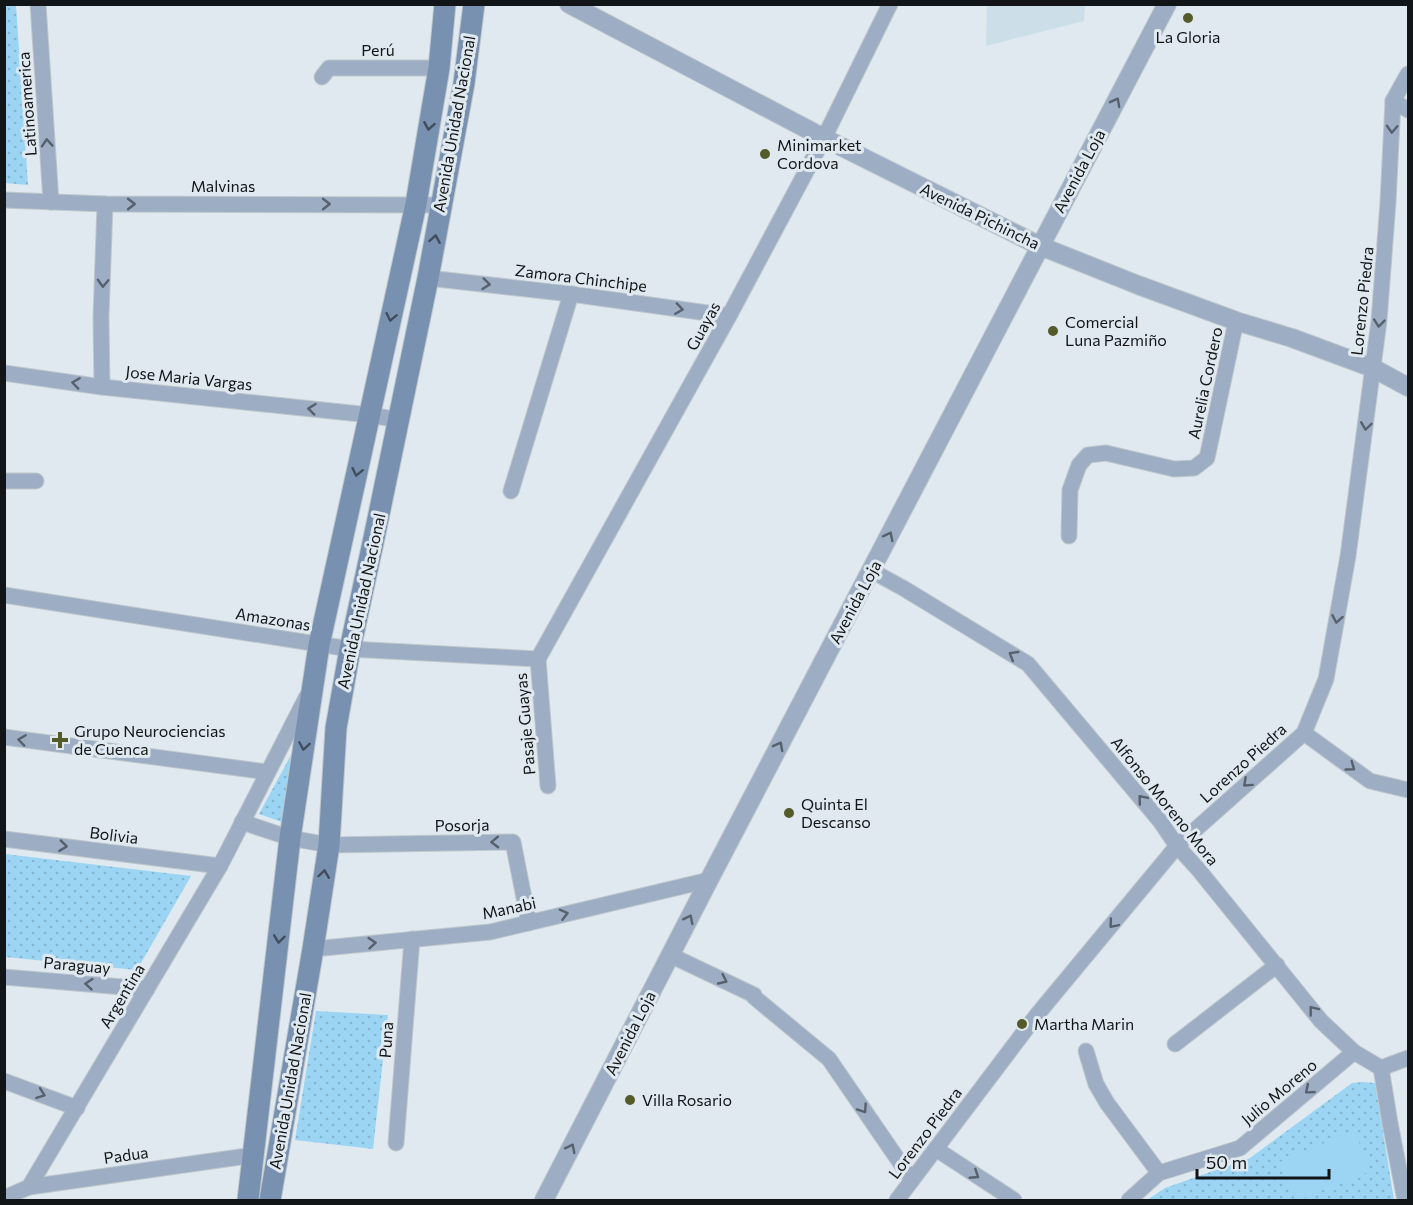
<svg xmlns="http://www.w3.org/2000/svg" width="1413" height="1205" font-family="Commissioner,sans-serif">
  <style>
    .built { fill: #ccdee8 }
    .green { fill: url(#green-dots) }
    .pitch { fill: #9cd5f4 }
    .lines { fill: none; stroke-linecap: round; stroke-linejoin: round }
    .minor-casing { stroke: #bec7cc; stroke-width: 17 }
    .tertiary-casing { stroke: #bec7cc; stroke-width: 20 }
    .secondary-casing { stroke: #bec7cc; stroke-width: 23 }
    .minor { stroke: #9dadc3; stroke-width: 15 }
    .tertiary { stroke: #9dadc3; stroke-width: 18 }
    .secondary { stroke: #7991b0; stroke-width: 21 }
    .oneway { stroke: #57616d }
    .oneway2 { stroke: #404d5c }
    .poi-dot { fill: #545a28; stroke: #dfe9ef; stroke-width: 2 }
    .labels { text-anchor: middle; stroke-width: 6; stroke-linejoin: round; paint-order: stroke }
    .poi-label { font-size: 16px; fill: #111517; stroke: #dfe9ef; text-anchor: start }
    .street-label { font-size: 16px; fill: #111517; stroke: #dfe9ef }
  </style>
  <defs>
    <pattern id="green-dots" width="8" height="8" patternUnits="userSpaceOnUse" patternTransform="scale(1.5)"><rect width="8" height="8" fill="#9cd5f4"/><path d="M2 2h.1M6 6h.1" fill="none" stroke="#85b6d0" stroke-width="1.8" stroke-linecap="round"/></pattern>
  </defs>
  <rect width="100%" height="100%" fill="#dfe9ef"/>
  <!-- built -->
  <polygon class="built" points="987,5 1085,5 1084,21 986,46"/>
  <!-- green -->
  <g class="green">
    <polygon points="4,5 16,5 28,185 5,183"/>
    <polygon points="291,755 282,822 259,814"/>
    <polygon points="5,854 191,876 137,970 5,957"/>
    <polygon points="316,1011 388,1015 373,1149 295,1140"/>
    <polygon points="1363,1082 1375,1083 1394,1200 1147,1200 1165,1188 1250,1158 1352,1083"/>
  </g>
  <!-- pitch -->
  <polygon class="pitch" points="1354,1130 1371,1171 1299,1200 1295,1200 1280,1162"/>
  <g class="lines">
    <defs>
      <g id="minor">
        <polyline points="38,4 51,202"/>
        <polyline points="322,77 329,68 439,68"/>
        <polyline points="1393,101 1408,110"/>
        <polyline points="4,200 105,204 441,205"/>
        <polyline points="428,278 571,294 729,316"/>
        <polyline points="4,373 102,387 370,415 399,420"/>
        <polyline points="102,387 101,317 105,204"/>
        <polyline points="4,481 36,481"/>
        <polyline points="511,491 571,294"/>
        <polyline points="1069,536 1070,490 1079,465 1088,455 1106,453 1174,469 1194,468 1207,458 1236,321"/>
        <polyline points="872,571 903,588 1028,664 1160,821 1177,846 1198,869 1321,1021 1354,1052 1381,1068 1408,1058"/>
        <polyline points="4,595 350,649 538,659"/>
        <polyline points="538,659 729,316 824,138 890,4"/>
        <polyline points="538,659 548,786"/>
        <polyline points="1304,733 1370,781 1408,790"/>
        <polyline points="4,737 267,772"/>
        <polyline points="242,822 290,838 329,845 513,842 529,923"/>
        <polyline points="4,839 220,866"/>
        <polyline points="313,949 490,932 709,880"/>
        <polyline points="670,955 754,995 754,997 829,1059 912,1180"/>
        <polyline points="4,977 147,989"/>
        <polyline points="1175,1044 1277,965"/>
        <polyline points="1086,1051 1096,1084 1107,1103 1159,1173"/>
        <polyline points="1381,1068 1390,1123 1405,1200"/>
        <polyline points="4,1081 77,1108"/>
        <polyline points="396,1143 412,939"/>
        <polyline points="936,1149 1014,1200"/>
        <polyline points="29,1187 220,866 307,696"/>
        <polyline points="4,1198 29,1187 254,1155"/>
        <polyline points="897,1200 1036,1016 1177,846 1304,733 1326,679 1348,556 1379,321 1388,202 1393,101 1408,74"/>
        <polyline points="1129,1200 1159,1173 1240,1148 1354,1052"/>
      </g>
      <g id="tertiary">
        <polyline points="569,4 824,138 1040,246 1138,285 1236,321 1292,338 1373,368 1408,387"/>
        <polyline points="544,1200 709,880 1167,4"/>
      </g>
      <g id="secondary">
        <polyline points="248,1200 290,838 319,645 416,204 439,68 445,4"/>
        <polyline points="270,1200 313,949 329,845 336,728 350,649 374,538 428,278 464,83 474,4"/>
      </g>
    </defs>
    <!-- minor casing -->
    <use href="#minor" class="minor-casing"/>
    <!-- tertiary casing -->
    <use href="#tertiary" class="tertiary-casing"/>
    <!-- secondary casing -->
    <use href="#secondary" class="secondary-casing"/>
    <!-- minor -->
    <use href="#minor" class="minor"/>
    <!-- tertiary -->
    <use href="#tertiary" class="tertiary"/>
    <!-- secondary -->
    <use href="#secondary" class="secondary"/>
  </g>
  <!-- one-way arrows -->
  <defs><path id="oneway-chevron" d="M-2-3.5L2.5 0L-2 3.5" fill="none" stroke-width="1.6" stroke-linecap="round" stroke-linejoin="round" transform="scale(1.5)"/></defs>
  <g class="oneway">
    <use href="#oneway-chevron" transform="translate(1116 102) rotate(-62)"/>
    <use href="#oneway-chevron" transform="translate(1392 129) rotate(93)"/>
    <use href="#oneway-chevron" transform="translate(47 143) rotate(-94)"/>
    <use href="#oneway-chevron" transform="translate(131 204)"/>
    <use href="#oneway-chevron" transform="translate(326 204)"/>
    <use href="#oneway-chevron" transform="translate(103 283) rotate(92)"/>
    <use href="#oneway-chevron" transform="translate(486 284) rotate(6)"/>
    <use href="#oneway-chevron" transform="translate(679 309) rotate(8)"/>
    <use href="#oneway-chevron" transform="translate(1379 323) rotate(96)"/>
    <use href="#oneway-chevron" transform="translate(76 383) rotate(-172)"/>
    <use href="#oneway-chevron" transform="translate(312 409) rotate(-174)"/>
    <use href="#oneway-chevron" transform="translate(1366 426) rotate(98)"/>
    <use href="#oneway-chevron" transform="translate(889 536) rotate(-63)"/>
    <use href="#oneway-chevron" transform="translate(1337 619) rotate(100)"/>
    <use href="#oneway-chevron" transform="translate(1013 655) rotate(-149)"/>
    <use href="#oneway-chevron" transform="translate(22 740) rotate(-172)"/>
    <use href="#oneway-chevron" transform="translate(779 746) rotate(-62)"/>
    <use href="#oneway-chevron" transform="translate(1351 767) rotate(36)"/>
    <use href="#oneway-chevron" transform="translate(1247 783) rotate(138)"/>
    <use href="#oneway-chevron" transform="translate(1142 799) rotate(-130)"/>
    <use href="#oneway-chevron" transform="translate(495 842) rotate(179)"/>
    <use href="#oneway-chevron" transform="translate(63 846) rotate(7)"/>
    <use href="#oneway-chevron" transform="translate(564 914) rotate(-14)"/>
    <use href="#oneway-chevron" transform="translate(689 919) rotate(-63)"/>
    <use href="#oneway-chevron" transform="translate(1113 924) rotate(130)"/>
    <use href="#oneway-chevron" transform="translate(372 943) rotate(-5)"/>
    <use href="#oneway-chevron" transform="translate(723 980) rotate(25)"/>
    <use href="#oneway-chevron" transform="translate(89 984) rotate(-175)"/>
    <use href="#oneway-chevron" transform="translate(1313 1010) rotate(-128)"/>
    <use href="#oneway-chevron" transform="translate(1309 1090) rotate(140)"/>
    <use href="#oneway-chevron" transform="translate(41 1094) rotate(20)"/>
    <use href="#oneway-chevron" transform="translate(863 1109) rotate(56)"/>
    <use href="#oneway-chevron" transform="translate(571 1148) rotate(-63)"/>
    <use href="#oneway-chevron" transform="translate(975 1175) rotate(33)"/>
  </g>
  <g class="oneway2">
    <use href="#oneway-chevron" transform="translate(429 126) rotate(100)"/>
    <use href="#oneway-chevron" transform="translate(435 239) rotate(-80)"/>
    <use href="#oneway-chevron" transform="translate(391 317) rotate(102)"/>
    <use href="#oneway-chevron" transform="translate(357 472) rotate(102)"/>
    <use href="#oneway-chevron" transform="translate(304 746) rotate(99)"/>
    <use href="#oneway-chevron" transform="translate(324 874) rotate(-82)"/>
    <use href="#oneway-chevron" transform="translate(279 939) rotate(97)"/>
  </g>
  <!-- markers -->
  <g class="poi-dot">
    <circle cx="1188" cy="18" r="6"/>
    <circle cx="765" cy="154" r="6"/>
    <circle cx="1053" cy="331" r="6"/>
    <path d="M57 731h6v6h6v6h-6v6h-6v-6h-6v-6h6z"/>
    <circle cx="789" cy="813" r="6"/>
    <circle cx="1022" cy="1024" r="6"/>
    <circle cx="630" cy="1100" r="6"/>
  </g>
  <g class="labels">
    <!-- poi labels -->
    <g class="poi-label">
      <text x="1188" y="43" text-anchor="middle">La Gloria</text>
      <text x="777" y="151">Minimarket<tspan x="777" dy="18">Cordova</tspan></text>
      <text x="1065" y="328">Comercial<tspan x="1065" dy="18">Luna Pazmiño</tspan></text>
      <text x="74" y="737">Grupo Neurociencias<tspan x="74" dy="18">de Cuenca</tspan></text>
      <text x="801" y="810">Quinta El<tspan x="801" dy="18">Descanso</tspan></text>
      <text x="1034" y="1030">Martha Marin</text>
      <text x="642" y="1106">Villa Rosario</text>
    </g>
    <!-- street labels -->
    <g class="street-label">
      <text x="378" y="56">Perú</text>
      <text transform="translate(27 104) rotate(-94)" y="6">Latinoamerica</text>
      <text transform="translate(454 124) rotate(-80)" y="6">Avenida Unidad Nacional</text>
      <text transform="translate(1079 171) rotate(-62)" y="6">Avenida Loja</text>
      <text x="223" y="192">Malvinas</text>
      <text transform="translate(980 216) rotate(26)" y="6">Avenida Pichincha</text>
      <text transform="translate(581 278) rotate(7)" y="6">Zamora Chinchipe</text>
      <text transform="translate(1362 301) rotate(-84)" y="6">Lorenzo Piedra</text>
      <text transform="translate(703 326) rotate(-61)" y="6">Guayas</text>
      <text transform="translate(189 378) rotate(6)" y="6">Jose Maria Vargas</text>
      <text transform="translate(1205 383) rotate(-78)" y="6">Aurelia Cordero</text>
      <text transform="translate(361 601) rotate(-78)" y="6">Avenida Unidad Nacional</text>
      <text transform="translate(855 602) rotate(-62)" y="6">Avenida Loja</text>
      <text transform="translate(273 619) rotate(9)" y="6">Amazonas</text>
      <text transform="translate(525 724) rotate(-95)" y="6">Pasaje Guayas</text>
      <text transform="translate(1243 763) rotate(-42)" y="6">Lorenzo Piedra</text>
      <text transform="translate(1165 801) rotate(51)" y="6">Alfonso Moreno Mora</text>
      <text transform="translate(462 825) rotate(-1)" y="6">Posorja</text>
      <text transform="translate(114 835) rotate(7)" y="6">Bolivia</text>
      <text transform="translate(509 908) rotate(-12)" y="6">Manabi</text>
      <text transform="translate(77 965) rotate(5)" y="6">Paraguay</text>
      <text transform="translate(122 996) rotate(-59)" y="6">Argentina</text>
      <text transform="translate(630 1033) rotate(-63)" y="6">Avenida Loja</text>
      <text transform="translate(386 1040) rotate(-86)" y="6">Puna</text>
      <text transform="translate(290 1081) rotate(-80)" y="6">Avenida Unidad Nacional</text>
      <text transform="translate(1279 1092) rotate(-40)" y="6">Julio Moreno</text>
      <text transform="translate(925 1133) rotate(-53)" y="6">Lorenzo Piedra</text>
      <text transform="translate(126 1155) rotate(-8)" y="6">Padua</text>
    </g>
  </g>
  <!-- border -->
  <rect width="1413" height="1205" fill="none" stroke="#111517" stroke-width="12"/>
  <!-- scale -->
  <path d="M1197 1169v9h132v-9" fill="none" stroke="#111517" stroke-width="3"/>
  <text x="1206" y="1169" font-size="18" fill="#111517" stroke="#dfe9ef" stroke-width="4.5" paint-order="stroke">50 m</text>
</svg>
